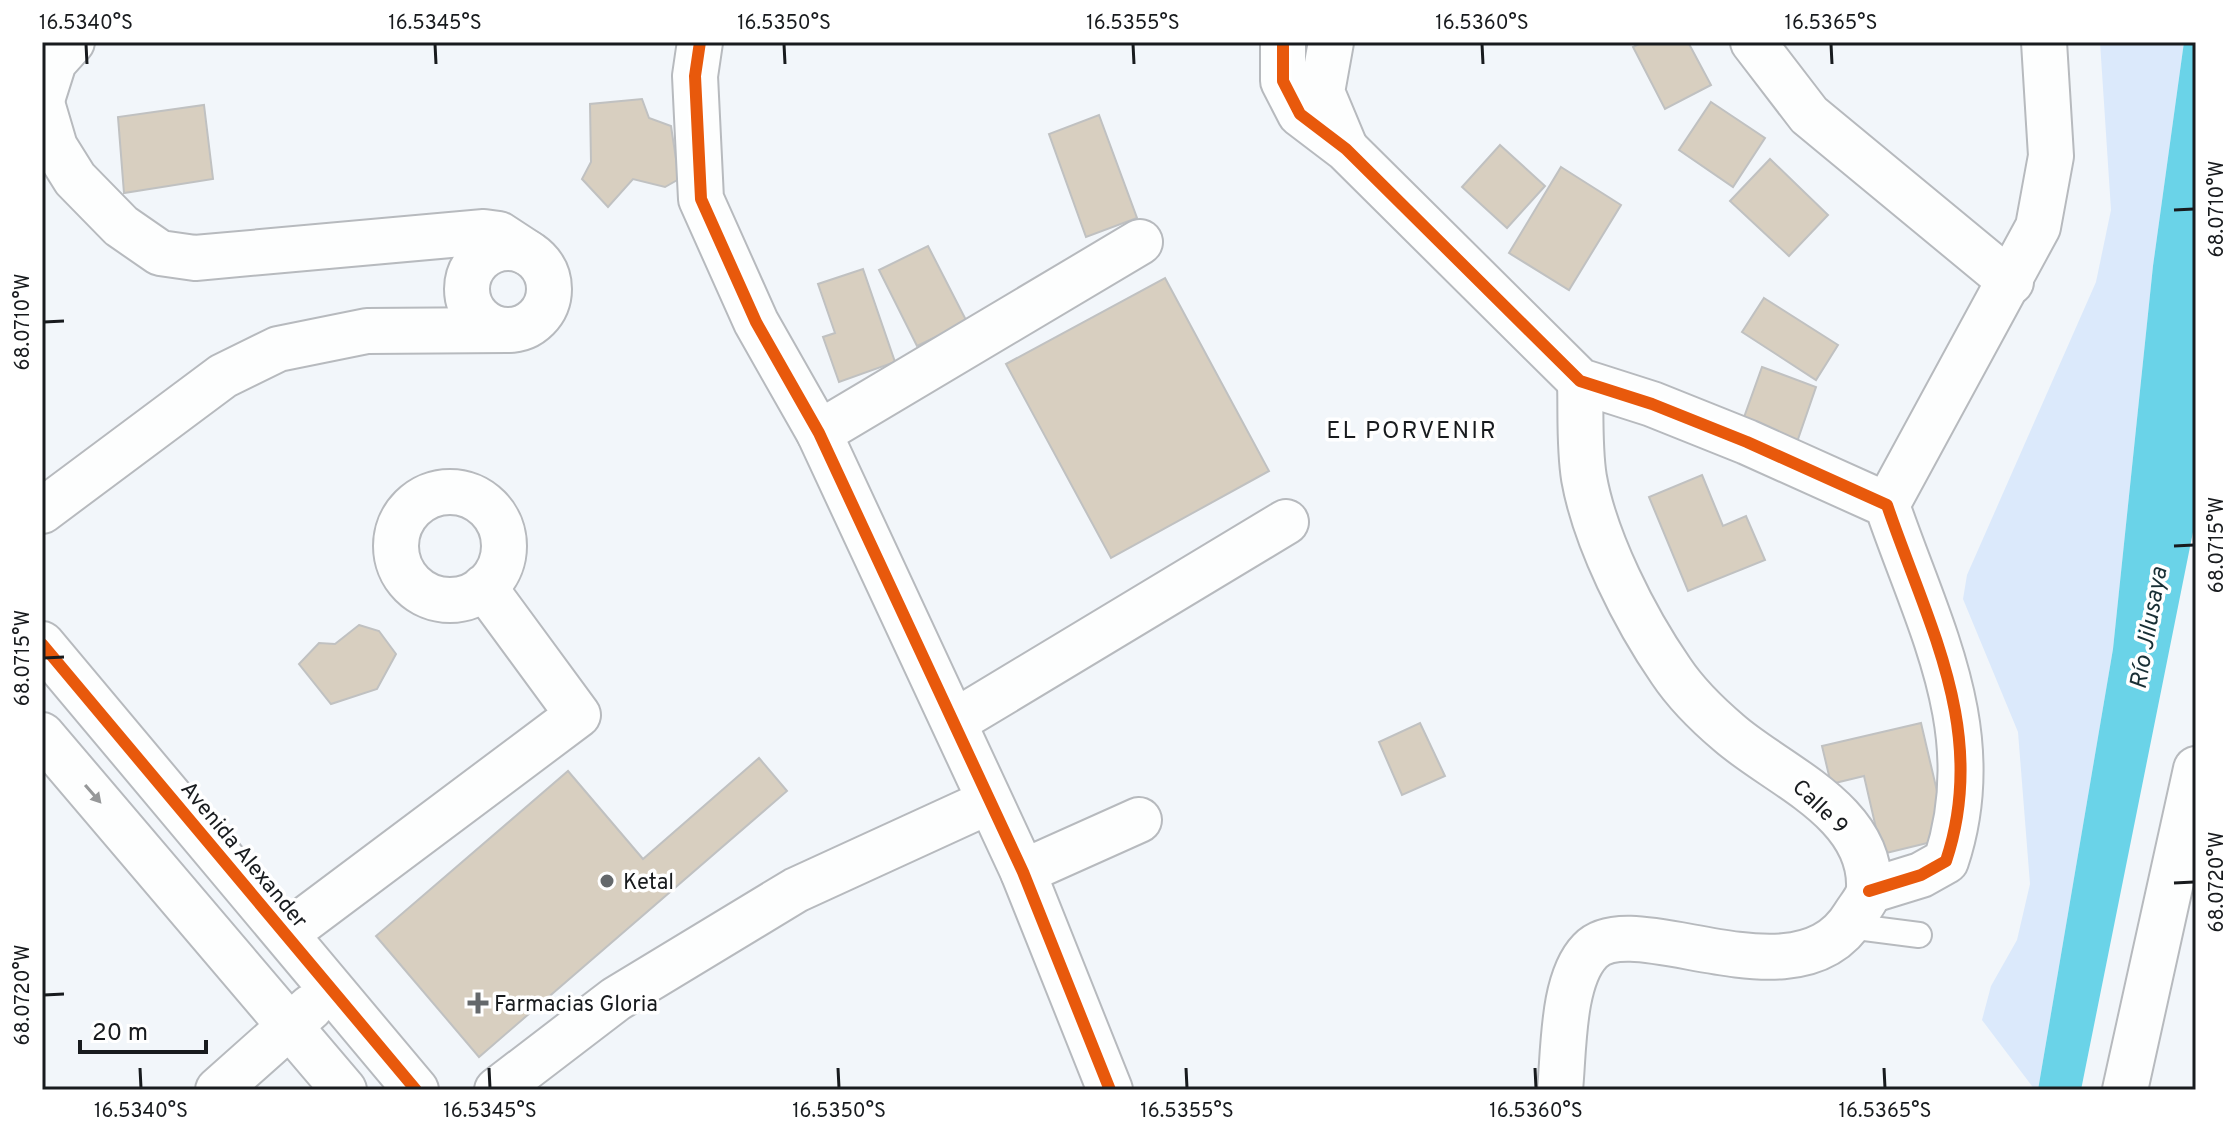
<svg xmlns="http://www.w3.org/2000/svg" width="2238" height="1132" font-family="Overpass,sans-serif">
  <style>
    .green { fill: #dbe9fb }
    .water { fill: #6ad3e8 }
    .building { fill: #d8cfc0; stroke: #c0c1c1; stroke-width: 2 }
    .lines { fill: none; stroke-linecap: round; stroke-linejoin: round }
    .service-casing { stroke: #b7babe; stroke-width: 28 }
    .minor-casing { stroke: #b7babe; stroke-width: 48 }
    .service { stroke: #fdfefe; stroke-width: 24 }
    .minor { stroke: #fdfefe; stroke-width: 44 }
    .cycleway-casing { stroke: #fff; stroke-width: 17 }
    .cycleway { stroke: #e8590c; stroke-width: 12 }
    .oneway { fill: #969899 }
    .ticks { fill: none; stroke: #181b1e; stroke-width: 3 }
    .poi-dot { fill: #64686b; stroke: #fff; stroke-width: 3 }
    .labels { text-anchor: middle; stroke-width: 7; stroke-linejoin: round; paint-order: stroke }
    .street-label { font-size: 22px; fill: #181b1e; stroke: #fff }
    .poi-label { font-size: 22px; fill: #181b1e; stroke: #fff; text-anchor: start }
    .neighbourhood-label { font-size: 24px; letter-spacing: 2px; fill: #181b1e; stroke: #fff }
    .water-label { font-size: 24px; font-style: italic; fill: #182f35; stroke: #fff }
    .neatline { fill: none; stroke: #181b1e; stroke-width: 3 }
    .ticks-label { font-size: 20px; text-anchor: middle; fill: #181b1e }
  </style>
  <rect width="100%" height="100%" fill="#f2f6fa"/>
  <!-- green -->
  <polygon class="green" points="2100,42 2184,42 2153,266 2113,649 2038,1090 2035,1090 1982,1020 1991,986 2017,940 2030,884 2018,732 1963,599 1967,575 2096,282 2111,210"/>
  <!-- water -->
  <polygon class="water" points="2184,42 2196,42 2196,460 2193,532 2081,1090 2038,1090 2113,649 2153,266"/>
  <!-- building -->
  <g class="building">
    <polygon points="1643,42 1688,42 1711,85 1665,109 1633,47"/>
    <polygon points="642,99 649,118 671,126 679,179 665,187 633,179 608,207 582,179 591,162 590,104"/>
    <polygon points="1711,102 1765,138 1733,187 1679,150"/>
    <polygon points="204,105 213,179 124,193 118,117"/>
    <polygon points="1099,115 1137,218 1086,237 1049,134"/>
    <polygon points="1500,145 1545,186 1507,228 1462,187"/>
    <polygon points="1770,159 1828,215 1789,256 1730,201"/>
    <polygon points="1561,167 1621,205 1569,290 1509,253"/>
    <polygon points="928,246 967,322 917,346 879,270"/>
    <polygon points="863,269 895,362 839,382 823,337 835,333 818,284"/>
    <polygon points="1165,278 1269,471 1111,558 1006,364"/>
    <polygon points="1764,298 1838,345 1816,380 1742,332"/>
    <polygon points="1762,367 1816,387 1797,442 1742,423"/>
    <polygon points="1702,475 1723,526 1746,516 1765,560 1688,591 1649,497"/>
    <polygon points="359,625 379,631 396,654 377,689 331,704 299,664 319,643 335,644"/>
    <polygon points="1420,723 1445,776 1402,795 1379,742"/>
    <polygon points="1921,723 1948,838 1882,854 1864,776 1831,784 1822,746"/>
    <polygon points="759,758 787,791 479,1057 376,936 568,771 643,859"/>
  </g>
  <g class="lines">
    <defs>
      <polyline id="service" points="1849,926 1919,935"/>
      <g id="minor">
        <polyline points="700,42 695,76 701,199 756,322 819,433 1023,872 1110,1090"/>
        <path d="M1283 42V81L1300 114 1346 149 1580 381 1652 404 1747 442 1887 505C1928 625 1989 732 1946 861L1921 875 1869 891"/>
        <polyline points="1331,42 1322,92 1345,147"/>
        <polyline points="1753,42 1809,115 2011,282"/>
        <polyline points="42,100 54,62 72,42"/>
        <polyline points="42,103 55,147 75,179 121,226 160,253 195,258 484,232 499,234 528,253"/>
        <circle cx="508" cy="289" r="41"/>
        <polyline points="819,433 1140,242"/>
        <circle cx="450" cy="546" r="54"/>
        <polyline points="1887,505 2038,227 2051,156 2044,42"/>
        <polyline points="42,511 223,376 278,349 367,331 507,330"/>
        <polyline points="42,644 416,1090"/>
        <polyline points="954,722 1286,522"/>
        <polyline points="42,735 344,1090"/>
        <polyline points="1023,872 1139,820"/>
        <polyline points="287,933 578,715 484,587"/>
        <polyline points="218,1090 311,1007"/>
        <polyline points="497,1090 616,999 796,890 988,802"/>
        <path d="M1560 1090C1564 1050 1562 980 1590 951 1633 905 1798 1011 1855 915 1860 907 1869 897 1869 888 1872 811 1777 775 1729 733 1709 716 1685 692 1671 671 1635 619 1595 540 1584 478 1579 447 1581 413 1580 381"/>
        <polyline points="2125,1090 2196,769"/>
      </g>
    </defs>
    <!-- service casing -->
    <use href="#service" class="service-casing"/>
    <!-- minor casing -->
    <use href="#minor" class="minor-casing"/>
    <!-- service -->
    <use href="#service" class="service"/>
    <!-- minor -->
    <use href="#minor" class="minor"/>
    <defs>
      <g id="cycleway">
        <polyline points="700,42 695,76 701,199 756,322 819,433 1023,872 1110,1090"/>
        <path d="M1283 42V81L1300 114 1346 149 1580 381 1652 404 1747 442 1887 505C1928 625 1989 732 1946 861L1921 875 1869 891"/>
        <polyline points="42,644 416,1090"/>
      </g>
    </defs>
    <!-- cycleway casing -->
    <use href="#cycleway" class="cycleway-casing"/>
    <!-- cycleway -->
    <use href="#cycleway" class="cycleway"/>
  </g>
  <!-- one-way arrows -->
  <defs><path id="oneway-solid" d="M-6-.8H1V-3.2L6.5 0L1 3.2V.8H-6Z" transform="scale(2)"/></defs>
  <use class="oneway" href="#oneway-solid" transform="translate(93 794) rotate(49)"/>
  <!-- ticks -->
  <path class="ticks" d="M86 44 87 64M435 44 436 64M784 44 785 64M1133 44 1134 64M1482 44 1483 64M1831 44 1832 64M2174 210 2194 209M44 322 64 321M2174 546 2194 545M44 658 64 657M2174 883 2194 882M44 995 64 994M140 1068 141 1088M489 1068 490 1088M838 1068 839 1088M1186 1068 1187 1088M1535 1068 1536 1088M1884 1068 1885 1088"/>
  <!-- markers -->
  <g class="poi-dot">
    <circle cx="607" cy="881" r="8"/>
    <path d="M474 991h8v8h8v8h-8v8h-8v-8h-8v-8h8z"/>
  </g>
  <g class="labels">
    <!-- street labels -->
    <g class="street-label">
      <text transform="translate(1821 806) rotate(44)" y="8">Calle 9</text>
      <text transform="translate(245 854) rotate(50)" y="8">Avenida Alexander</text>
    </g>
    <!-- poi labels -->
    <g class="poi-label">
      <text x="623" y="889">Ketal</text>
      <text x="494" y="1011">Farmacias Gloria</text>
    </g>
    <!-- neighbourhood labels -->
    <g class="neighbourhood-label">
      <text x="1412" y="438">EL PORVENIR</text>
    </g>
    <!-- water labels -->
    <g class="water-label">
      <text transform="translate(2148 628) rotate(-80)" y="8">Río Jilusaya</text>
    </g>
  </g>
  <!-- border -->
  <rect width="2238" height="1132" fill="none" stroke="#ffffff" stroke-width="88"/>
  <!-- scale -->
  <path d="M80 1040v12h126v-12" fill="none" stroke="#181b1e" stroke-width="4"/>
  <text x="92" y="1040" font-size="24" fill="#181b1e" stroke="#ffffff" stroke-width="6" paint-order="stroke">20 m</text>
  <rect x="44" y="44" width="2150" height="1044" class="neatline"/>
  <g class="ticks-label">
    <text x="86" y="29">16.5340°S</text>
    <text x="435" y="29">16.5345°S</text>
    <text x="784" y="29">16.5350°S</text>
    <text x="1133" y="29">16.5355°S</text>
    <text x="1482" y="29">16.5360°S</text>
    <text x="1831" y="29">16.5365°S</text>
    <text transform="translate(2216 209) rotate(-90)" y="7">68.0710°W</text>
    <text transform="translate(22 322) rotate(-90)" y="7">68.0710°W</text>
    <text transform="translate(2216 545) rotate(-90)" y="7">68.0715°W</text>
    <text transform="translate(22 658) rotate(-90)" y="7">68.0715°W</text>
    <text transform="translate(2216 882) rotate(-90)" y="7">68.0720°W</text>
    <text transform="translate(22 995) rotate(-90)" y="7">68.0720°W</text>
    <text x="141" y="1117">16.5340°S</text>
    <text x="490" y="1117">16.5345°S</text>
    <text x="839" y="1117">16.5350°S</text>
    <text x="1187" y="1117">16.5355°S</text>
    <text x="1536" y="1117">16.5360°S</text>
    <text x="1885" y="1117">16.5365°S</text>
  </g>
</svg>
